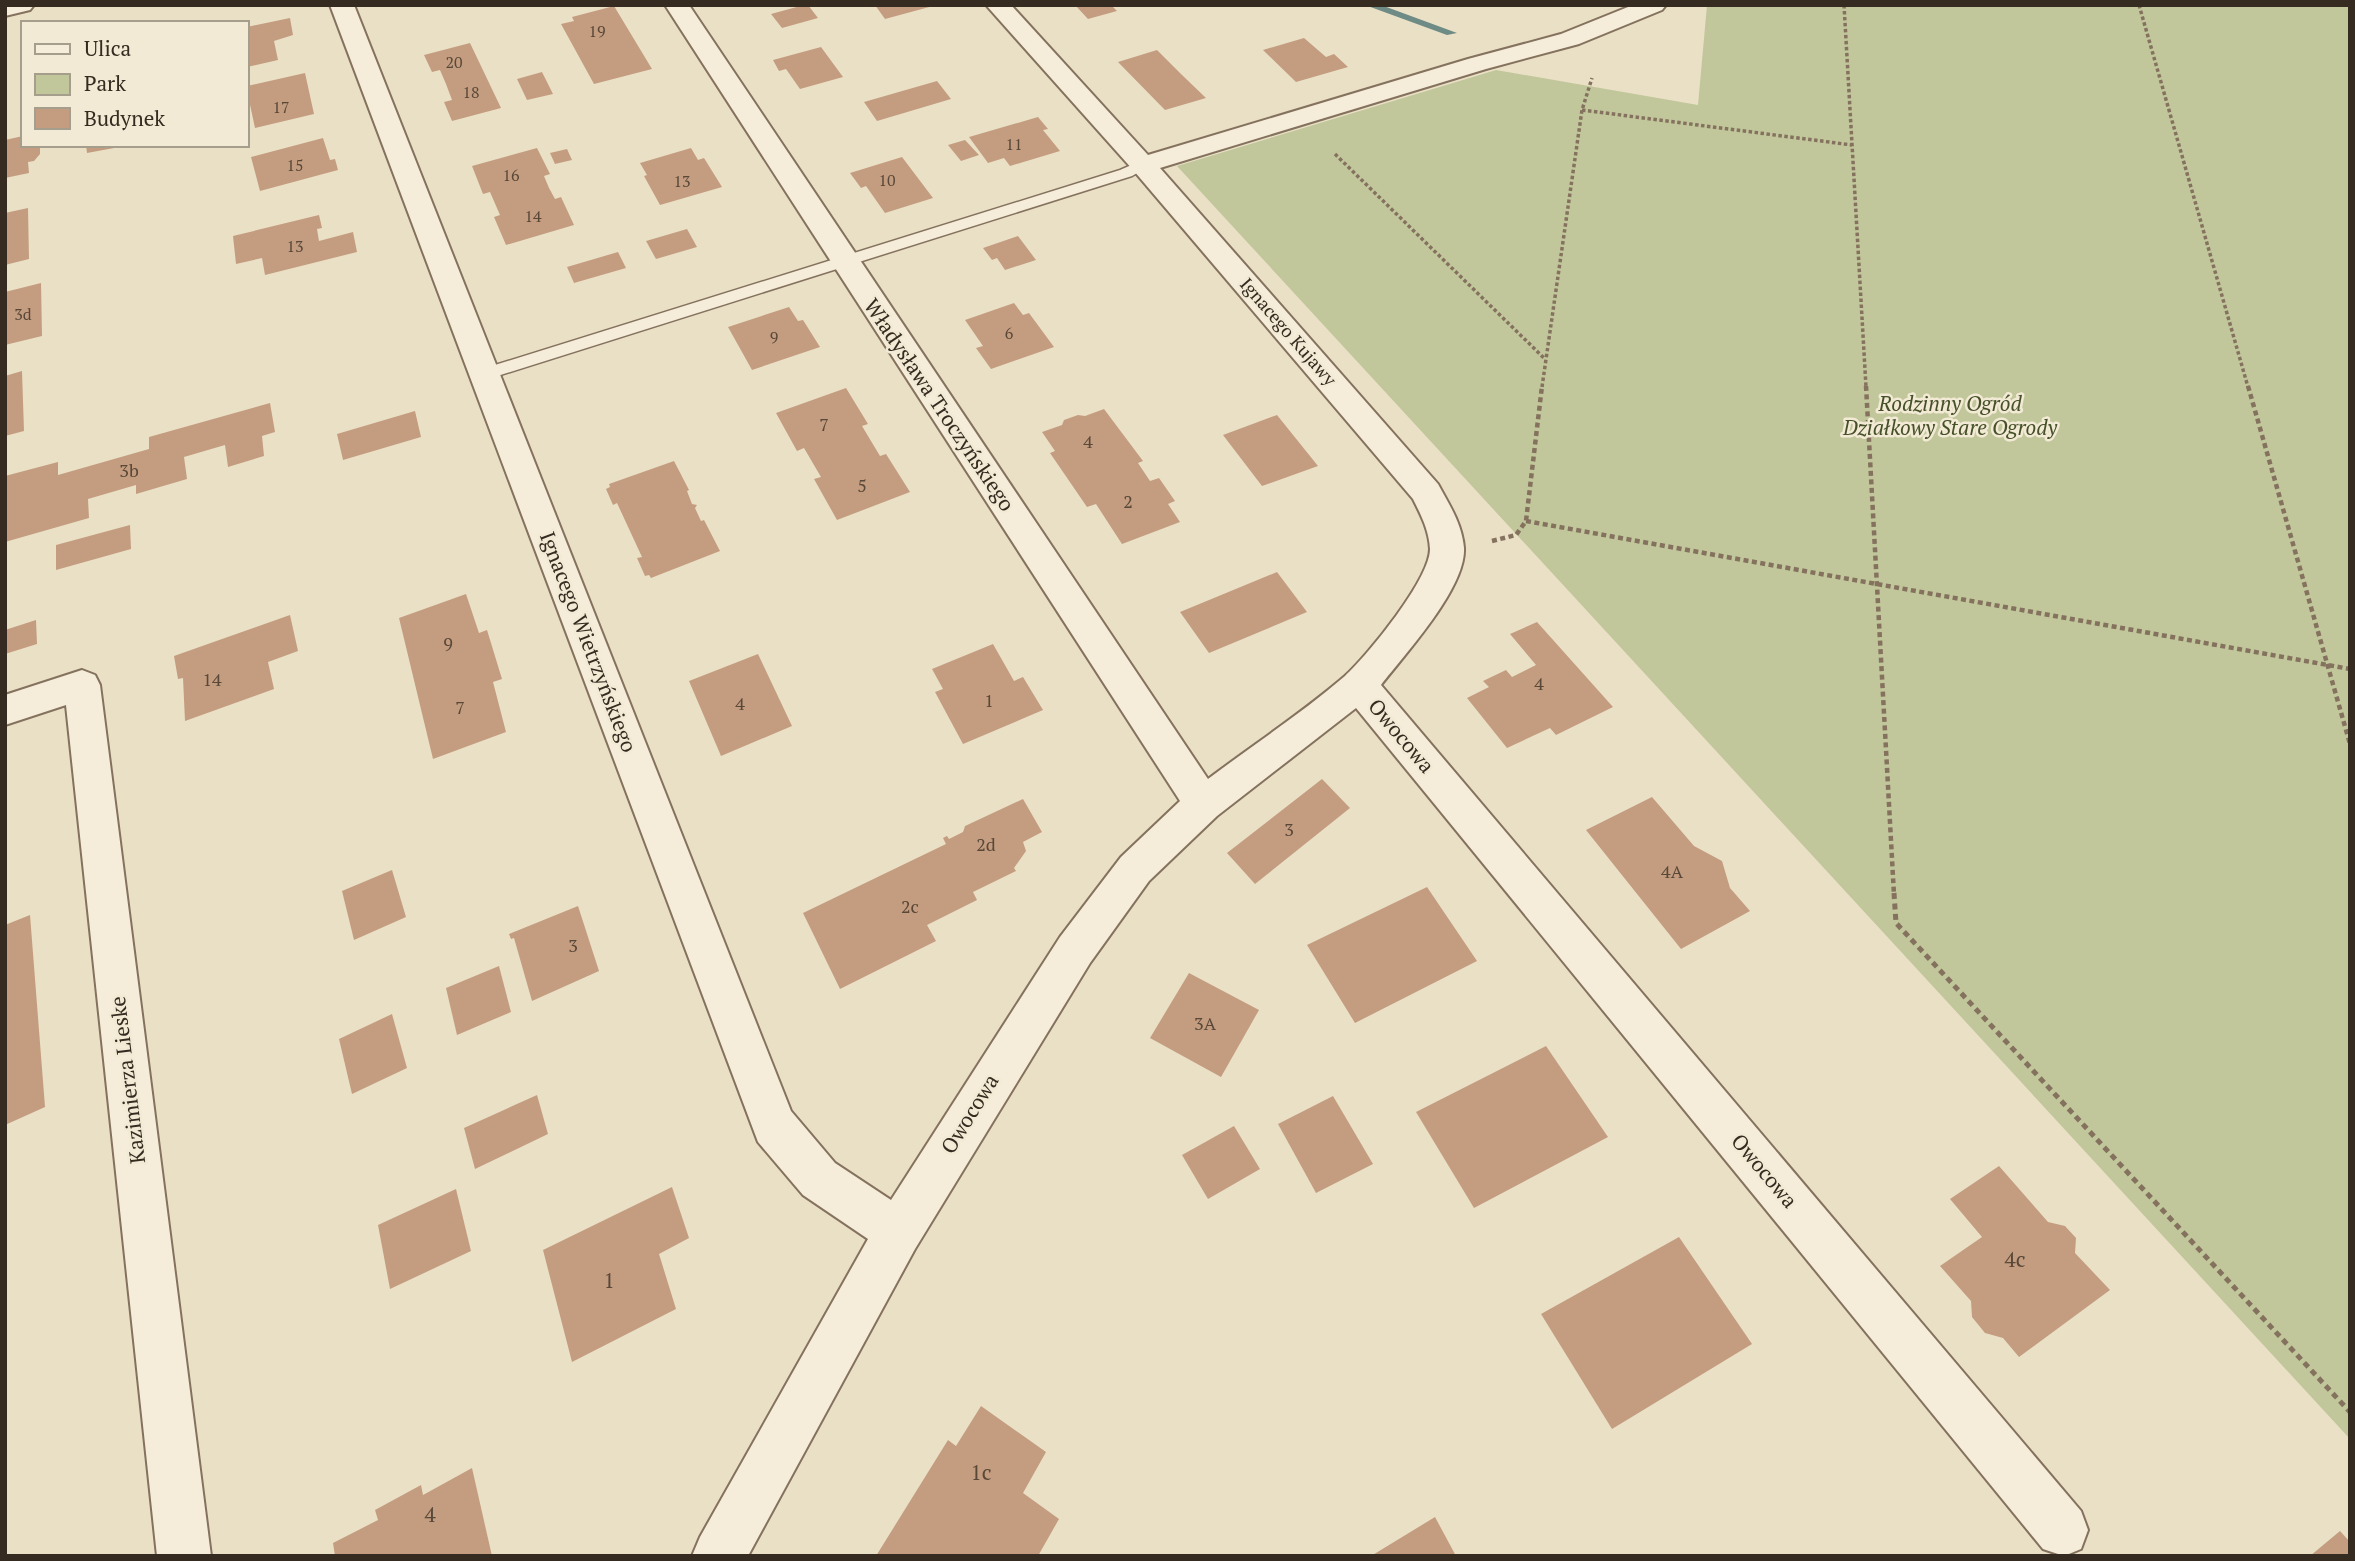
<svg xmlns="http://www.w3.org/2000/svg" width="2355" height="1561" font-family="'PT Serif',serif">
  <style>
    .green { fill: #c1c79b }
    .lines { fill: none; stroke-linecap: round; stroke-linejoin: round }
    .stream { fill: #6f8b85; fill-rule: evenodd }
    .building { fill: #c49d80 }
    .lane-casing { stroke: #84725e; stroke-width: 3 }
    .street-casing { stroke: #84725e; stroke-width: 4 }
    .path-far2 { stroke: #84725e; stroke-width: 3.5; stroke-dasharray: 3.5 2.5; stroke-linecap: butt }
    .path-far1 { stroke: #84725e; stroke-width: 4.5; stroke-dasharray: 5 3.5; stroke-linecap: butt }
    .path { stroke: #84725e; stroke-width: 5; stroke-dasharray: 6 4.5; stroke-linecap: butt }
    .lane { fill: #f5edd9; fill-rule: evenodd }
    .street { fill: #f5edd9; fill-rule: evenodd }
    .labels { text-anchor: middle; stroke-width: 5; stroke-linejoin: round; paint-order: stroke }
    .far-number-label { font-size: 16px; fill: #594838 }
    .far-street-label { font-size: 18px; fill: #352b20; stroke: #f2ead5 }
    .number-label { font-size: 18px; fill: #594838 }
    .park-label { font-size: 21px; font-style: italic; fill: #455029; stroke: #f2ead5 }
    .street-label { font-size: 21px; fill: #352b20; stroke: #f2ead5 }
    .near-number-label { font-size: 21px; fill: #594838 }
  </style>
  <rect width="100%" height="100%" fill="#eae0c6"/>
  <!-- green -->
  <polygon class="green" points="1707,5 2350,5 2350,1439 1177,166 1496,70 1698,105"/>
  <g class="lines">
    <!-- stream -->
    <polygon class="stream" points="1365,5 1381,5 1457,33 1447,35"/>
  </g>
  <!-- building -->
  <g class="building">
    <polygon points="804,5 808,5 818,18 782,28 771,14"/>
    <polygon points="875,5 933,5 933,6 885,19"/>
    <polygon points="1075,5 1111,5 1117,11 1088,19"/>
    <polygon points="614,6 652,69 594,84 561,24 574,21 572,17"/>
    <polygon points="290,18 293,35 274,41 278,60 247,67 247,27"/>
    <polygon points="1304,38 1326,57 1334,54 1348,67 1296,82 1263,50"/>
    <polygon points="470,43 501,108 452,121 444,102 452,100 446,84 440,70 432,72 424,55"/>
    <polygon points="821,47 843,77 800,89 786,69 779,71 773,60"/>
    <polygon points="1157,50 1181,74 1206,98 1165,110 1118,62"/>
    <polygon points="542,72 553,94 527,100 517,79"/>
    <polygon points="305,73 314,114 255,128 249,100 247,101 247,86"/>
    <polygon points="937,81 951,99 877,121 864,102"/>
    <polygon points="1038,117 1048,129 1043,130 1060,151 1010,166 1004,158 988,163 969,137"/>
    <polygon points="23,136 23,145 37,145 40,148 40,154 34,161 28,162 29,173 5,178 5,140"/>
    <polygon points="323,138 330,160 335,159 338,170 260,191 251,157"/>
    <polygon points="965,140 979,155 961,161 948,145"/>
    <polygon points="86,145 125,145 125,146 87,153"/>
    <polygon points="537,148 550,174 544,176 549,188 555,199 561,197 574,225 506,245 494,217 500,215 490,192 483,194 472,166"/>
    <polygon points="691,148 698,160 704,158 722,187 660,205 644,176 647,175 640,163"/>
    <polygon points="567,149 572,160 555,164 550,153"/>
    <polygon points="902,157 933,198 885,213 866,186 861,188 850,173"/>
    <polygon points="28,208 29,259 5,265 5,213"/>
    <polygon points="319,215 322,228 317,229 319,241 353,232 357,252 265,275 262,258 236,264 233,236"/>
    <polygon points="687,229 697,247 656,259 646,241"/>
    <polygon points="1018,236 1036,260 1005,270 997,258 992,260 983,248"/>
    <polygon points="618,252 626,268 574,283 567,267"/>
    <polygon points="41,283 42,336 5,345 5,292"/>
    <polygon points="1014,303 1023,315 1029,313 1054,347 991,369 976,348 983,346 965,320"/>
    <polygon points="789,307 798,321 803,320 820,347 752,370 728,327"/>
    <polygon points="22,371 24,431 5,436 5,376"/>
    <polygon points="846,388 868,424 862,426 880,456 886,454 910,492 837,520 814,479 821,477 804,448 797,451 776,413"/>
    <polygon points="270,403 275,432 262,436 264,456 228,467 225,445 184,457 187,479 136,494 136,485 88,499 89,518 5,542 5,476 58,462 58,475 149,449 149,437"/>
    <polygon points="1104,409 1143,461 1138,463 1150,481 1159,478 1175,501 1168,504 1180,522 1122,544 1096,504 1087,507 1050,453 1055,451 1042,432 1062,425 1064,420 1078,415 1085,416"/>
    <polygon points="415,411 421,437 343,460 337,434"/>
    <polygon points="1277,415 1318,466 1262,486 1223,435"/>
    <polygon points="674,461 689,490 687,491 692,504 697,505 695,508 701,521 704,520 720,551 651,578 649,575 645,576 637,558 642,557 617,503 613,505 606,489 610,487 609,484"/>
    <polygon points="130,525 131,549 56,570 56,545"/>
    <polygon points="1277,572 1307,612 1209,653 1180,612"/>
    <polygon points="466,594 479,633 487,630 502,679 493,682 506,732 433,759 399,618"/>
    <polygon points="290,615 298,651 268,662 274,689 185,721 183,678 178,679 174,656"/>
    <polygon points="36,620 37,644 5,654 5,630"/>
    <polygon points="1537,622 1613,707 1556,735 1550,728 1507,748 1467,698 1489,687 1483,681 1506,670 1512,677 1536,665 1510,634"/>
    <polygon points="993,644 1014,681 1023,677 1043,710 963,744 935,692 943,689 932,669"/>
    <polygon points="758,654 792,726 721,756 689,681"/>
    <polygon points="1322,779 1350,808 1255,884 1227,853"/>
    <polygon points="1652,797 1694,846 1722,861 1730,888 1750,911 1681,949 1586,830"/>
    <polygon points="1023,799 1042,832 1023,842 1026,851 1014,868 1016,871 973,892 977,900 927,925 936,941 840,989 803,913 946,844 943,838 947,836 949,839 963,832 965,826"/>
    <polygon points="392,870 406,917 354,940 342,891"/>
    <polygon points="1427,887 1477,961 1355,1023 1307,945"/>
    <polygon points="578,906 599,971 532,1001 514,938 511,939 509,934"/>
    <polygon points="30,915 45,1107 5,1125 5,925"/>
    <polygon points="499,966 511,1012 457,1035 446,988"/>
    <polygon points="1189,973 1259,1010 1221,1077 1150,1038"/>
    <polygon points="392,1014 407,1068 352,1094 339,1039"/>
    <polygon points="1546,1046 1608,1137 1474,1208 1416,1112"/>
    <polygon points="537,1095 548,1134 475,1169 464,1128"/>
    <polygon points="1333,1096 1373,1164 1316,1193 1278,1124"/>
    <polygon points="1234,1126 1260,1169 1208,1199 1182,1155"/>
    <polygon points="1999,1166 2048,1222 2065,1226 2076,1238 2075,1253 2110,1290 2019,1357 2003,1338 1985,1333 1972,1317 1971,1301 1940,1266 1982,1237 1950,1199"/>
    <polygon points="672,1187 689,1238 659,1254 676,1309 572,1362 543,1250"/>
    <polygon points="456,1189 471,1251 390,1289 378,1225"/>
    <polygon points="1679,1237 1752,1344 1612,1429 1541,1314"/>
    <polygon points="981,1406 1046,1452 1023,1493 1059,1519 1038,1556 876,1556 948,1440 956,1446"/>
    <polygon points="472,1468 492,1556 335,1556 333,1543 378,1520 375,1510 421,1485 423,1495"/>
    <polygon points="1435,1517 1456,1556 1371,1556"/>
    <polygon points="2340,1531 2350,1542 2350,1556 2310,1556"/>
  </g>
  <g class="lines">
    <defs>
      <polygon id="lane" points="1143,160 1149,162 1151,165 1132,176 491,378 485,380 476,374 479,370 1120,170"/>
      <g id="street">
        <polygon points="5,5 34,5 30,10 5,16"/>
        <path d="M330 5H354L791 1111 835 1163 891 1200 1060 937 1121 857 1180 801 665 5H689L1208 779C1253 745 1302 713 1345 676 1368 655 1430 579 1430 549 1429 530 1421 515 1413 499L1134 171 986 5H1011L1148 155 1468 59 1561 34 1633 5H1666L1662 10 1579 44 1486 69 1160 168 1438 484C1449 504 1462 524 1464 548 1466 588 1405 654 1381 685L2081 1511 2088 1530 2081 1549 2064 1556 2043 1549 1356 708 1217 816 1149 881 1090 963 915 1249 748 1556H692L700 1537 868 1239 803 1195 758 1142Z"/>
        <polygon points="82,670 95,675 100,685 211,1556 157,1556 66,705 5,725 5,695"/>
      </g>
    </defs>
    <!-- lane casing -->
    <use href="#lane" class="lane-casing"/>
    <!-- street casing -->
    <use href="#street" class="street-casing"/>
    <!-- path-far2 -->
    <g class="path-far2">
      <polyline points="1844,5 1866,387"/>
      <polyline points="2139,5 2248,387"/>
      <polyline points="1582,110 1852,145"/>
      <polyline points="1335,154 1545,359"/>
      <polyline points="1542,387 1582,110 1592,78"/>
    </g>
    <!-- path-far1 -->
    <g class="path-far1">
      <polyline points="1866,386 1894,895"/>
      <polyline points="2248,386 2350,744"/>
      <polyline points="1526,521 2350,669"/>
      <polyline points="1492,541 1516,535 1526,521 1542,386"/>
    </g>
    <!-- path -->
    <polyline class="path" points="1894,893 1896,923 2350,1412"/>
    <!-- lane -->
    <use href="#lane" class="lane"/>
    <!-- street -->
    <use href="#street" class="street"/>
  </g>
  <g class="labels">
    <!-- far-number labels -->
    <g class="far-number-label">
      <text x="597" y="37">19</text>
      <text x="454" y="68">20</text>
      <text x="471" y="98">18</text>
      <text x="281" y="113">17</text>
      <text x="1014" y="150">11</text>
      <text x="295" y="171">15</text>
      <text x="511" y="181">16</text>
      <text x="887" y="186">10</text>
      <text x="682" y="187">13</text>
      <text x="533" y="222">14</text>
      <text x="295" y="252">13</text>
      <text x="23" y="320">3d</text>
      <text x="1009" y="339">6</text>
      <text x="774" y="343">9</text>
    </g>
    <!-- far-street labels -->
    <g class="far-street-label">
      <text transform="translate(1288 332) rotate(49)" y="6">Ignacego Kujawy</text>
    </g>
    <!-- number labels -->
    <g class="number-label">
      <text x="824" y="431">7</text>
      <text x="1088" y="448">4</text>
      <text x="129" y="477">3b</text>
      <text x="862" y="492">5</text>
      <text x="1128" y="508">2</text>
      <text x="448" y="650">9</text>
      <text x="212" y="686">14</text>
      <text x="1539" y="690">4</text>
      <text x="989" y="707">1</text>
      <text x="740" y="710">4</text>
      <text x="460" y="714">7</text>
      <text x="1289" y="836">3</text>
      <text x="986" y="851">2d</text>
      <text x="1672" y="878">4A</text>
      <text x="910" y="913">2c</text>
      <text x="573" y="952">3</text>
      <text x="1205" y="1030">3A</text>
    </g>
    <!-- park labels -->
    <g class="park-label">
      <text x="1950" y="411">Rodzinny Ogród<tspan x="1950" dy="24">Działkowy Stare Ogrody</tspan></text>
    </g>
    <!-- street labels -->
    <g class="street-label">
      <text transform="translate(939 405) rotate(56)" y="7">Władysława Troczyńskiego</text>
      <text transform="translate(588 642) rotate(69)" y="7">Ignacego Wietrzyńskiego</text>
      <text transform="translate(1401 736) rotate(50)" y="7">Owocowa</text>
      <text transform="translate(128 1080) rotate(-97)" y="7">Kazimierza Lieske</text>
      <text transform="translate(970 1114) rotate(-58)" y="7">Owocowa</text>
      <text transform="translate(1764 1171) rotate(50)" y="7">Owocowa</text>
    </g>
    <!-- near-number labels -->
    <g class="near-number-label">
      <text x="2015" y="1267">4c</text>
      <text x="609" y="1288">1</text>
      <text x="981" y="1480">1c</text>
      <text x="430" y="1522">4</text>
    </g>
  </g>
  <!-- border -->
  <rect width="2355" height="1561" fill="none" stroke="#352b20" stroke-width="14"/>
  <!-- legend -->
  <rect x="21" y="21" width="228" height="126" fill="#f2ead5" stroke="#a69e8d" stroke-width="2"/>
  <rect x="35" y="44" width="35" height="10" fill="#f5edd9" stroke="#a69e8d" stroke-width="2"/>
  <text x="84" y="56" font-size="21" fill="#352b20">Ulica</text>
  <rect x="35" y="74" width="35" height="21" fill="#c1c79b" stroke="#a69e8d" stroke-width="2"/>
  <text x="84" y="91" font-size="21" fill="#352b20">Park</text>
  <rect x="35" y="108" width="35" height="21" fill="#c49d80" stroke="#a69e8d" stroke-width="2"/>
  <text x="84" y="126" font-size="21" fill="#352b20">Budynek</text>
</svg>
